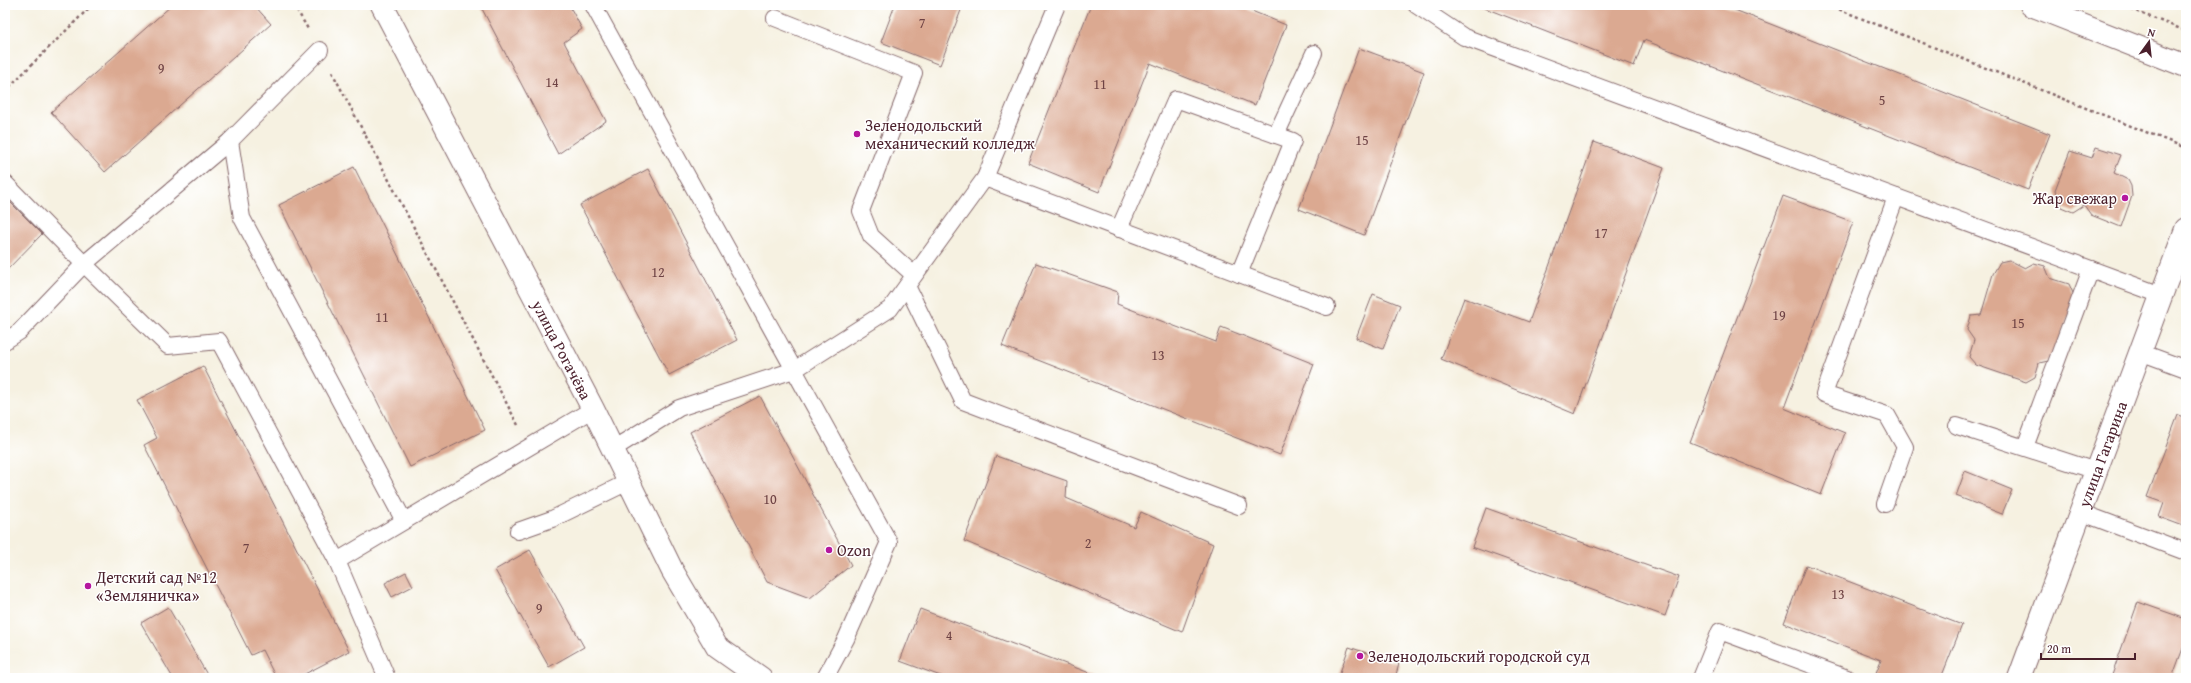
<svg xmlns="http://www.w3.org/2000/svg" width="2191" height="683" font-family="'Gentium Book Plus',serif">
  <style>
    .building { fill: #dba991 }
    .lines { fill: none; stroke-linecap: round; stroke-linejoin: round }
    .service-casing { stroke: #86686b; stroke-width: 18 }
    .minor-casing { stroke: #86686b; stroke-width: 24 }
    .tertiary-casing { stroke: #86686b; stroke-width: 24 }
    .path { stroke: #86686b; stroke-width: 2.5; stroke-dasharray: 3 3; stroke-linecap: butt }
    .service { stroke: #fff; stroke-width: 16 }
    .minor { stroke: #fff; stroke-width: 22 }
    .tertiary { stroke: #fff; stroke-width: 22 }
    .poi-dot { fill: #b5179e; stroke: #fff; stroke-width: 1.5 }
    .labels { text-anchor: middle; stroke-width: 3; stroke-linejoin: round; paint-order: stroke }
    .number-label { font-size: 14px; fill: #6e4244 }
    .poi-label { font-size: 16px; fill: #4a1f2b; stroke: #fff; text-anchor: start }
    .street-label { font-size: 16px; fill: #4a1f2b; stroke: #fff }
  </style>
  <rect width="100%" height="100%" fill="#fff"/>
  <filter id="ink" filterUnits="userSpaceOnUse"><feTurbulence type="fractalNoise" baseFrequency=".025" numOctaves="2"/><feDisplacementMap in="SourceGraphic" scale="8" xChannelSelector="R" yChannelSelector="G"/><feConvolveMatrix kernelMatrix="1 2 1 2 8 2 1 2 1" color-interpolation-filters="sRGB"/></filter>
  <filter id="wash" filterUnits="userSpaceOnUse"><feTurbulence type="fractalNoise" baseFrequency=".012" numOctaves="4" result="noise"/><feDisplacementMap in="SourceGraphic" scale="16" xChannelSelector="R" yChannelSelector="G"/><feGaussianBlur stdDeviation="0.9" result="paint"/><feColorMatrix in="noise" values="0 0 0 0 0 0 0 0 0 0 0 0 0 0 0 0 0 1.4 0 .05"/><feComposite in="paint" operator="in"/></filter>
  <g filter="url(#wash)">
    <rect width="100%" height="100%" fill="#f6f1e1"/>
    <g id="blocks">
      <!-- building -->
      <g class="building">
        <polygon points="172,5 254,5 271,24 105,172 51,112"/>
        <polygon points="480,5 569,5 582,29 564,42 606,121 558,154"/>
        <polygon points="895,5 963,5 940,65 881,42"/>
        <polygon points="1091,5 1237,5 1286,25 1255,105 1150,63 1099,192 1028,163"/>
        <polygon points="1477,5 1722,5 2050,134 2028,190 1644,40 1634,66"/>
        <polygon points="1359,48 1424,72 1364,235 1299,209"/>
        <polygon points="1594,142 1664,168 1575,414 1441,359 1464,298 1529,322"/>
        <polygon points="2096,147 2121,155 2114,173 2128,180 2131,186 2132,196 2121,227 2091,215 2084,205 2073,212 2061,207 2055,190 2070,151 2092,158"/>
        <polygon points="354,167 485,430 410,467 279,205"/>
        <polygon points="648,169 737,340 669,375 580,205"/>
        <polygon points="1783,196 1853,222 1784,408 1845,433 1821,495 1690,442"/>
        <polygon points="5,197 42,234 5,272"/>
        <polygon points="2009,260 2025,268 2034,263 2045,266 2050,278 2069,284 2075,298 2053,360 2039,363 2035,377 2026,382 1976,365 1969,357 1974,340 1967,330 1971,316 1981,315 1993,274 2000,262"/>
        <polygon points="1036,263 1118,292 1117,304 1216,342 1221,327 1314,364 1280,455 1002,346"/>
        <polygon points="1373,294 1400,305 1383,349 1356,338"/>
        <polygon points="203,366 349,651 297,678 276,678 262,650 251,655 144,445 157,438 137,400"/>
        <polygon points="760,396 851,565 810,598 767,582 690,432"/>
        <polygon points="2178,415 2186,418 2186,527 2159,517 2164,503 2147,497"/>
        <polygon points="996,456 1067,481 1066,498 1134,527 1141,512 1213,544 1182,632 964,541"/>
        <polygon points="1965,471 2012,490 2002,514 1956,496"/>
        <polygon points="1486,508 1679,577 1665,616 1472,547"/>
        <polygon points="530,550 584,647 549,667 495,570"/>
        <polygon points="1806,565 1962,625 1941,678 1874,678 1881,660 1784,623"/>
        <polygon points="406,572 413,586 392,597 385,583"/>
        <polygon points="2138,602 2186,619 2186,640 2172,678 2111,678"/>
        <polygon points="168,607 209,678 173,678 141,623"/>
        <polygon points="920,609 1103,678 946,678 900,661"/>
        <polygon points="1349,647 1399,664 1395,678 1338,678"/>
      </g>
    </g>
  </g>
  <g filter="url(#ink)">
    <use href="#blocks" fill-opacity="0" stroke="#86686b" stroke-width="1"/>
    <g class="lines">
      <defs>
        <g id="service">
          <polyline points="593,5 889,542 846,639 825,678"/>
          <polyline points="1416,5 1464,37 2161,295"/>
          <polyline points="775,18 914,73 861,211 871,236 914,275"/>
          <polyline points="1276,135 1314,53"/>
          <polyline points="230,141 242,218 404,521"/>
          <polyline points="985,178 1327,307"/>
          <polyline points="5,183 84,264 230,141 320,50"/>
          <polyline points="1119,229 1176,99 1293,141 1239,274"/>
          <polyline points="907,286 963,401 1239,506"/>
          <polyline points="5,341 19,332 84,264 168,346 219,341 337,561"/>
          <polyline points="2140,352 2186,369"/>
          <polyline points="1957,426 2096,471"/>
          <polyline points="2025,447 2091,269"/>
          <polyline points="613,449 679,408 794,370 890,309 985,178 1057,5"/>
          <polyline points="1885,504 1905,447 1887,415 1824,394 1896,197"/>
          <polyline points="2080,512 2186,552"/>
          <polyline points="518,531 552,519 628,482"/>
          <polyline points="387,678 337,561 593,409"/>
          <polyline points="1701,678 1720,631 1847,678"/>
        </g>
        <g id="minor">
          <path id="s1" d="M2019 678 2186 229"/>
        </g>
        <g id="tertiary">
          <path id="s2" d="M382 5 593 409 672 570 717 647 761 678"/>
          <polyline points="2031,5 2186,66"/>
        </g>
      </defs>
      <!-- service casing -->
      <use href="#service" class="service-casing"/>
      <!-- minor casing -->
      <use href="#minor" class="minor-casing"/>
      <!-- tertiary casing -->
      <use href="#tertiary" class="tertiary-casing"/>
      <!-- path -->
      <g class="path">
        <polyline points="294,5 308,29"/>
        <polyline points="1828,5 2186,148"/>
        <polyline points="2120,5 2186,31"/>
        <polyline points="332,72 518,425"/>
        <polyline points="5,91 92,5"/>
      </g>
      <!-- service -->
      <use href="#service" class="service"/>
      <!-- minor -->
      <use href="#minor" class="minor"/>
      <!-- tertiary -->
      <use href="#tertiary" class="tertiary"/>
    </g>
  </g>
  <!-- markers -->
  <g class="poi-dot">
    <circle cx="857" cy="134" r="4"/>
    <circle cx="2125" cy="198" r="4"/>
    <circle cx="829" cy="550" r="4"/>
    <circle cx="88" cy="586" r="4"/>
    <circle cx="1360" cy="656" r="4"/>
  </g>
  <g class="labels">
    <!-- number labels -->
    <g class="number-label">
      <text x="922" y="28">7</text>
      <text x="161" y="73">9</text>
      <text x="552" y="87">14</text>
      <text x="1100" y="89">11</text>
      <text x="1882" y="105">5</text>
      <text x="1362" y="145">15</text>
      <text x="1601" y="238">17</text>
      <text x="658" y="277">12</text>
      <text x="1779" y="320">19</text>
      <text x="382" y="322">11</text>
      <text x="2018" y="328">15</text>
      <text x="1158" y="360">13</text>
      <text x="770" y="504">10</text>
      <text x="1088" y="548">2</text>
      <text x="246" y="553">7</text>
      <text x="1838" y="599">13</text>
      <text x="539" y="613">9</text>
      <text x="949" y="640">4</text>
    </g>
    <!-- poi labels -->
    <g class="poi-label">
      <text x="865" y="131">Зеленодольский<tspan x="865" dy="18">механический колледж</tspan></text>
      <text x="2117" y="204" text-anchor="end">Жар свежар</text>
      <text x="837" y="556">Ozon</text>
      <text x="96" y="583">Детский сад №12<tspan x="96" dy="18">«Земляничка»</tspan></text>
      <text x="1368" y="662">Зеленодольский городской суд</text>
    </g>
    <!-- street labels -->
    <g class="street-label">
      <text dy="6" stroke="none"><textPath href="#s2" startOffset="389">улица Рогачёва</textPath></text>
      <text dy="6" stroke="none"><textPath href="#s1" startOffset="239">улица Гагарина</textPath></text>
    </g>
  </g>
  <!-- margin -->
  <rect width="2191" height="683" fill="none" stroke="#fff" stroke-width="20"/>
  <!-- north arrow -->
  <g transform="translate(2149 42) rotate(15)" stroke="#ffffff" stroke-width="3" paint-order="stroke">
  <path d="M0-3L7 15L0 10L-7 15Z" fill="#4a1f2b"/>
  <text y="-6" font-size="11" font-weight="bold" text-anchor="middle" fill="#4a1f2b">N</text>
  </g>
  <!-- scale -->
  <path d="M2041 653v6h94v-6" fill="none" stroke="#4a1f2b" stroke-width="2"/>
  <text x="2047" y="653" font-size="12" fill="#4a1f2b" stroke="#ffffff" stroke-width="3" paint-order="stroke">20 m</text>
</svg>
